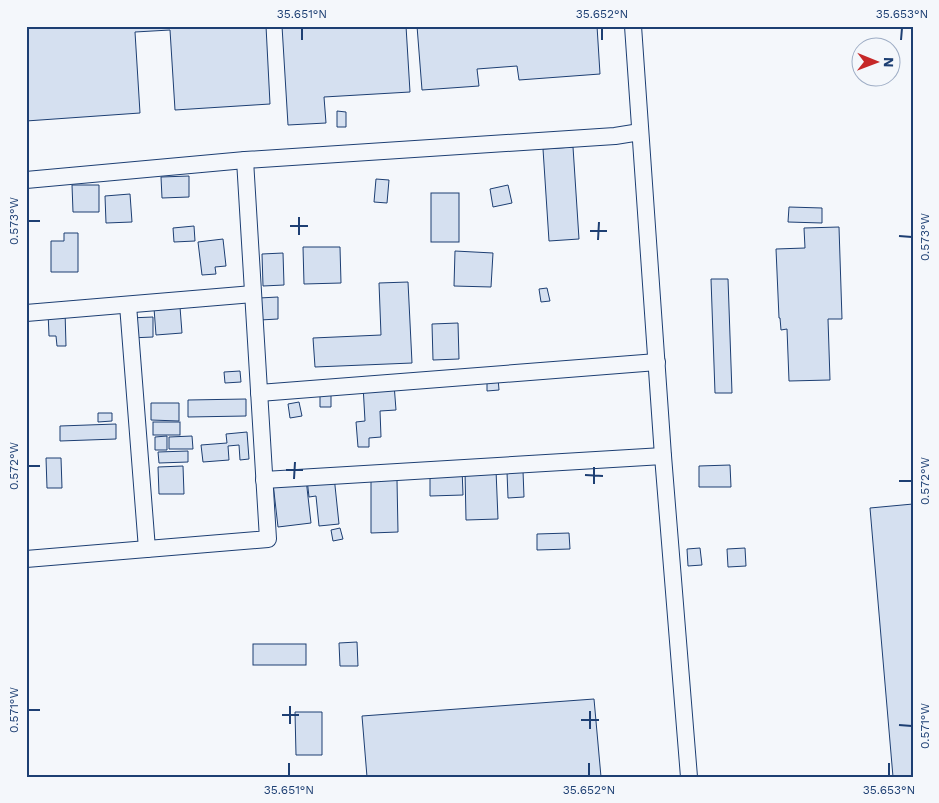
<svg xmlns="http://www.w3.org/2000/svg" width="939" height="803" font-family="'Work Sans',sans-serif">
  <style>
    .building { fill: #d5e0f0; stroke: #1d3f73 }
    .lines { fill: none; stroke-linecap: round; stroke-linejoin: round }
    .minor-casing { stroke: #1d3f73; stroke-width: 18 }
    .minor { stroke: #f4f7fb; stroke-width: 16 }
    .ticks { fill: none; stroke: #1d3f73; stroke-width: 2 }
    .neatline { fill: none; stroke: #1d3f73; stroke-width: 2 }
    .ticks-label { font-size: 12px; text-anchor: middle; fill: #1d3f73 }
  </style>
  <rect width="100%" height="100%" fill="#f4f7fb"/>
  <!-- building -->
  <g class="building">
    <polygon points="26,26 266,26 270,104 175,110 170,30 135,32 140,113 26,121"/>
    <polygon points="282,26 406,26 410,92 324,97 326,123 288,125"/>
    <polygon points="417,26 597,26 600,74 519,80 517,66 477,69 479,86 422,90"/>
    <polygon points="337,111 346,112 346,127 337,127"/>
    <polygon points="573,147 579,239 549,241 543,149"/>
    <polygon points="189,176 189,197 162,198 161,177"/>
    <polygon points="376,179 389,180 387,203 374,202"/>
    <polygon points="72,185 99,185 99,212 73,212"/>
    <polygon points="508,185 512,203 493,207 490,189"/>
    <rect x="431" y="193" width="28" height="49"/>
    <polygon points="130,194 132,222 106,223 105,196"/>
    <polygon points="789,207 822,208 822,223 788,222"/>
    <polygon points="194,226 195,241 174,242 173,228"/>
    <polygon points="839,227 842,319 828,319 830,380 789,381 787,329 781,330 780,318 779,318 776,249 805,248 804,228"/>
    <polygon points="64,233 78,233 78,272 51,272 51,241 64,241"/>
    <polygon points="223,239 226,266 215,267 216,274 202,275 198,242"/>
    <polygon points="303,247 340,247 341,283 304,284"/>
    <polygon points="455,251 493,253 491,287 454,286"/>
    <polygon points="283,253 284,285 263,286 262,254"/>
    <polygon points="711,279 728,279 732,393 715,393"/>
    <polygon points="408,282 412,363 315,367 313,338 381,335 379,283"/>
    <polygon points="547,288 550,301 541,302 539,289"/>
    <polygon points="278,297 278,319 260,320 259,298"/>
    <polygon points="180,307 182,333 156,335 154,308"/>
    <polygon points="65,311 66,346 57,346 56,336 49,336 48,312"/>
    <polygon points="153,317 153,337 130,338 129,318"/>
    <polygon points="458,323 459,359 433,360 432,324"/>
    <polygon points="240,371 241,382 225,383 224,372"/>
    <polygon points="487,378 498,378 499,390 487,391"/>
    <polygon points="394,384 396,410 380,411 381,437 369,438 369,447 358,447 356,422 365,421 363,385"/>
    <polygon points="320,389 331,390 331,407 320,407"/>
    <polygon points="246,399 246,416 188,417 188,400"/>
    <polygon points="299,402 302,416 290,418 288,404"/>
    <polygon points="151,403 179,403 179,421 151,420"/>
    <polygon points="98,413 112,413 112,421 98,422"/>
    <rect x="153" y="422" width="27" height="13"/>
    <polygon points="116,424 116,439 60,441 60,426"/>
    <polygon points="247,432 249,459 240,460 239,445 228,446 229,460 203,462 201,445 227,443 226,434"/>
    <polygon points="167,436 167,450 155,450 155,437"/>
    <polygon points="192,436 193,449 169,449 169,437"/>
    <polygon points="188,451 188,462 159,463 158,452"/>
    <polygon points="46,458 61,458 62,488 47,488"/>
    <polygon points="730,465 731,487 699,487 699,466"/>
    <polygon points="183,466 184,494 159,494 158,467"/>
    <polygon points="462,468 463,495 430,496 430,469"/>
    <polygon points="496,470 498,519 466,520 465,471"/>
    <polygon points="523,471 524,497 508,498 507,472"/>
    <polygon points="334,476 339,524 319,526 316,496 309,497 307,479"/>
    <polygon points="306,479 311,523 278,527 273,483"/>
    <polygon points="371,480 397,480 398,532 371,533"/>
    <polygon points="913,504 913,777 893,777 870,508"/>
    <polygon points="340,528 343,539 333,541 331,530"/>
    <polygon points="569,533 570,549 537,550 537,534"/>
    <polygon points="700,548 702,565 688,566 687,549"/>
    <polygon points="745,548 746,566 728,567 727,549"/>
    <polygon points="357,642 358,666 340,666 339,643"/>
    <rect x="253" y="644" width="53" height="21"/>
    <polygon points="594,699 601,777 367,777 362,716"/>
    <polygon points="295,712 322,712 322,755 296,755"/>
  </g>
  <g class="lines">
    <defs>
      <g id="minor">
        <polyline points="633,26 663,456 689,777"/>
        <polyline points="26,180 245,160 615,136 640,132"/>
        <polyline points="128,305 147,549"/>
        <polyline points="26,313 253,294"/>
        <polyline points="259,393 657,362"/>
        <polyline points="264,480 663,456"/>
        <polyline points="26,559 268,539 245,160"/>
      </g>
    </defs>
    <!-- minor casing -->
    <use href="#minor" class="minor-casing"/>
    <!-- minor -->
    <use href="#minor" class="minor"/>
  </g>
  <!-- ticks -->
  <path class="ticks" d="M302 40V28M602 40V28M901 40 902 28M28 221H40M290 226H308M590 231H607M299 235V217M899 236 912 237M598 240 599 222M28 466H40M286 470H303M585 475 603 476M294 479 295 462M899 481H912M594 484V467M28 710H40M282 715H299M581 720H599M290 724V706M899 725 912 726M590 729V711M289 776V763M589 776V763M889 776V763"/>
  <!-- border -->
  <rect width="939" height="803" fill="none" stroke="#f4f7fb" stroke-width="55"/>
  <!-- north arrow -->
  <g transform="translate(876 62) rotate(91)"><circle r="24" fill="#f4f7fb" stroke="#9eadc5"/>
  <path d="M0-4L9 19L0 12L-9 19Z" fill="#c62828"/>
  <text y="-8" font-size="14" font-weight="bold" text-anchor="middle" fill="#1d3f73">N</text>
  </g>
  <rect x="28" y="28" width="884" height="748" class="neatline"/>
  <g class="ticks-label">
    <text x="302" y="18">35.651°N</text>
    <text x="602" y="18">35.652°N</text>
    <text x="902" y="18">35.653°N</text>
    <text transform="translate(14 221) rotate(-90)" y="4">0.573°W</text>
    <text transform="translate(925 237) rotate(-90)" y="4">0.573°W</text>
    <text transform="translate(14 466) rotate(-90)" y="4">0.572°W</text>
    <text transform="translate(925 481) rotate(-90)" y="4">0.572°W</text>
    <text transform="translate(14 710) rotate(-90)" y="4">0.571°W</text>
    <text transform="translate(925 726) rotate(-90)" y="4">0.571°W</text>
    <text x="289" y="794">35.651°N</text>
    <text x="589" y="794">35.652°N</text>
    <text x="889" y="794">35.653°N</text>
  </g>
</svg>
